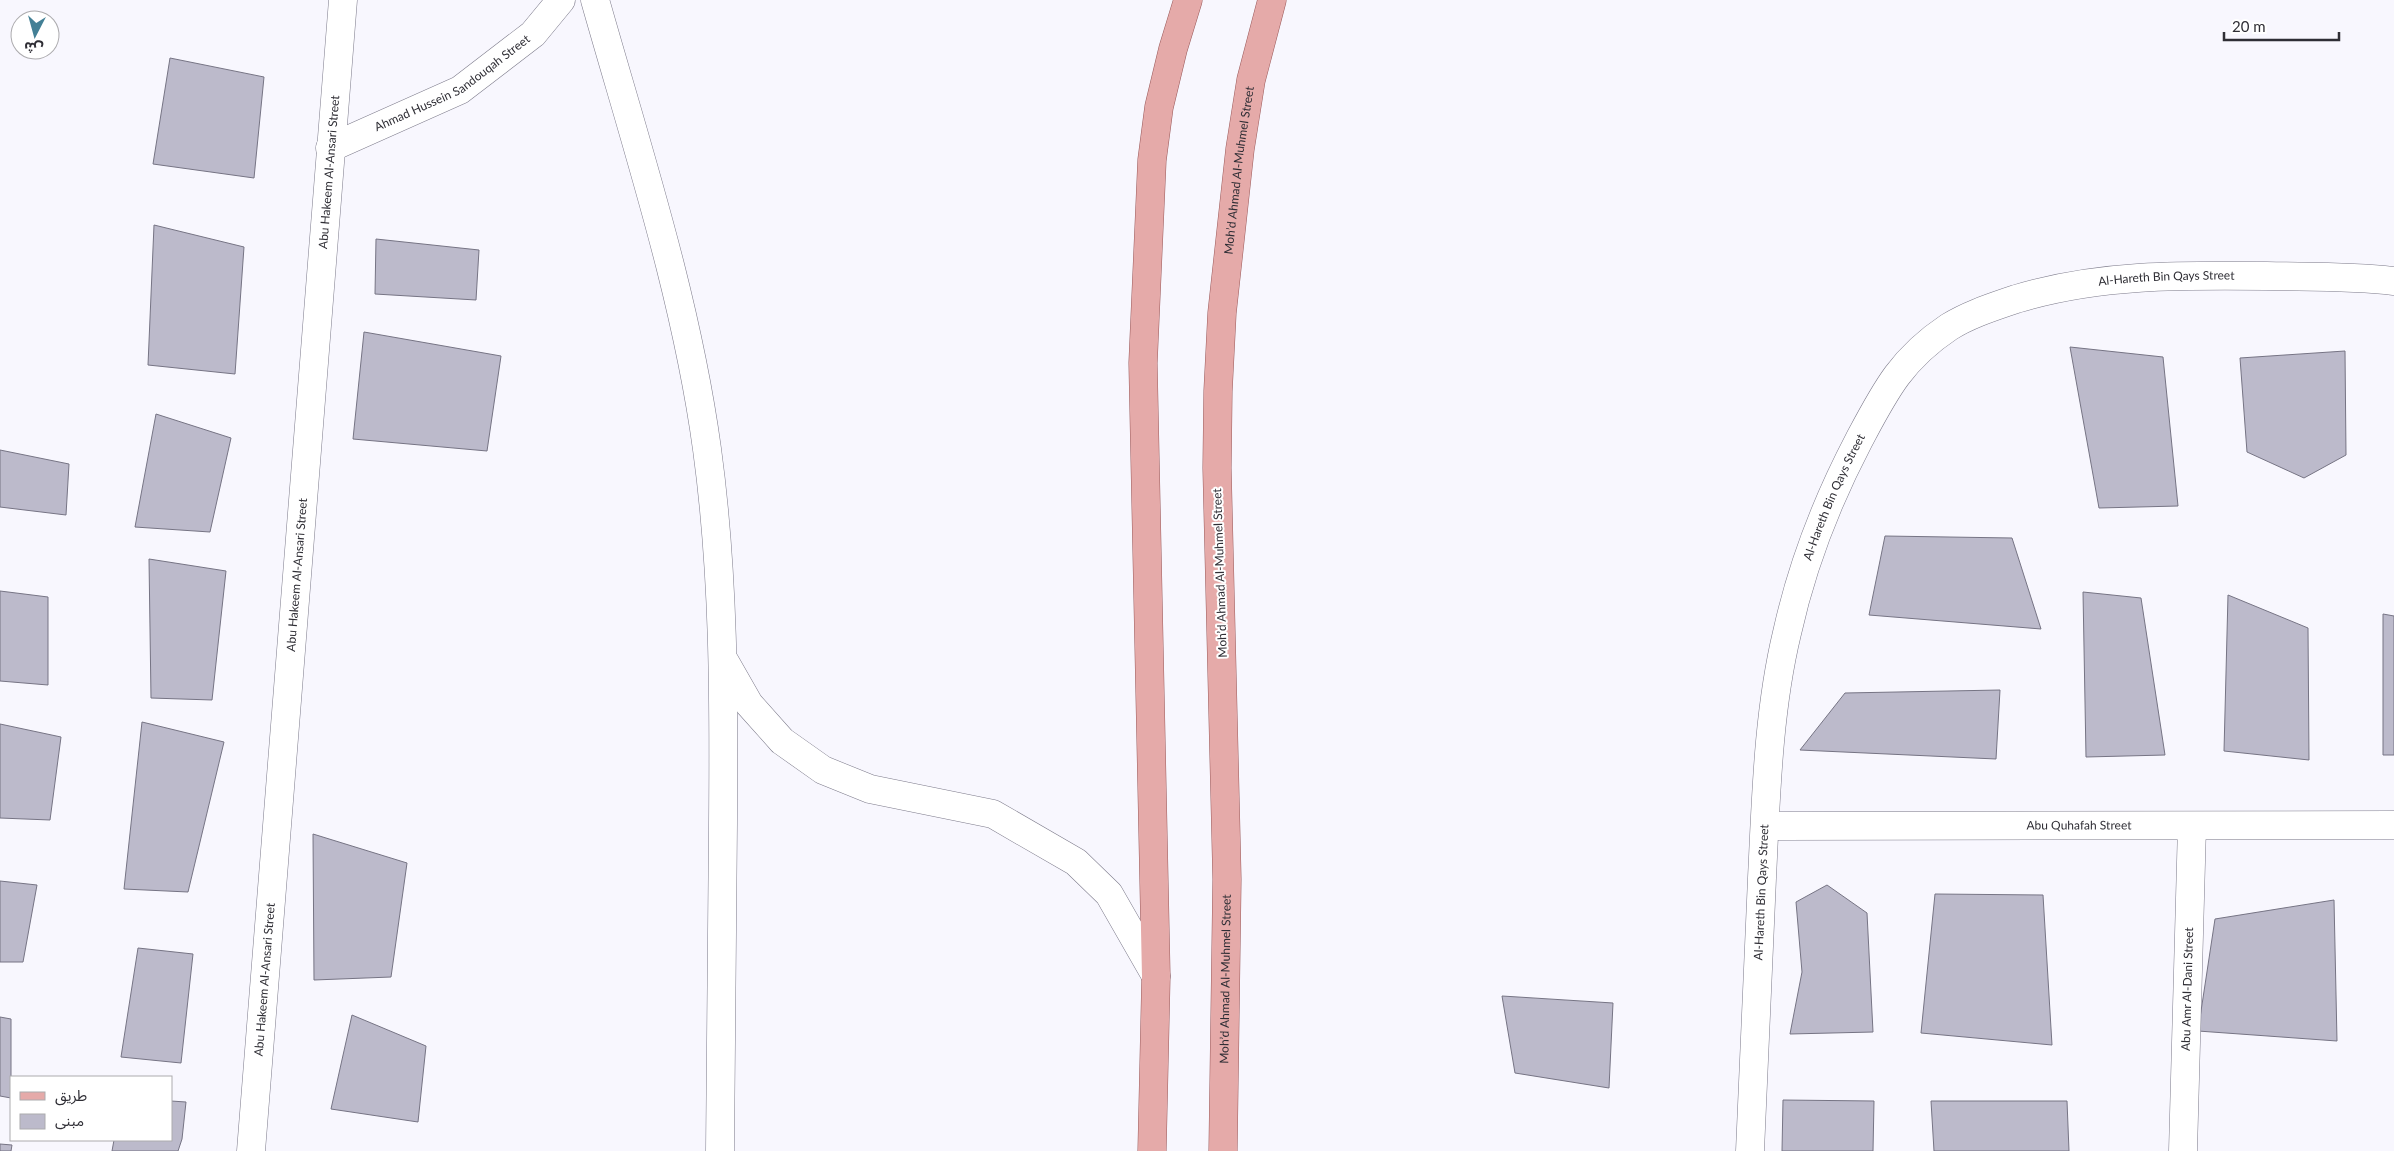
<svg xmlns="http://www.w3.org/2000/svg" width="2394" height="1151" font-family="Lato,'Noto Sans Arabic',sans-serif">
  <style>
    .building { fill: #bcbacb; stroke: #767484 }
    .lines { fill: none; stroke-linecap: round; stroke-linejoin: round }
    .minor-casing { stroke: #7d7b8b; stroke-width: 29 }
    .major-casing { stroke: #9a5a5b; stroke-width: 29 }
    .minor { stroke: #fff; stroke-width: 28 }
    .major { stroke: #e5aaa9; stroke-width: 28 }
    .labels { text-anchor: middle; stroke-width: 4; stroke-linejoin: round; paint-order: stroke }
    .street-label { font-size: 12px; fill: #2f2e35; stroke: #fff }
  </style>
  <rect width="100%" height="100%" fill="#f8f7fe"/>
  <!-- building -->
  <g class="building">
    <polygon points="170,58 264,77 254,178 153,164"/>
    <polygon points="154,225 244,247 235,374 148,365"/>
    <polygon points="376,239 479,250 476,300 375,294"/>
    <polygon points="364,332 501,356 487,451 353,439"/>
    <polygon points="2070,347 2163,357 2178,506 2099,508"/>
    <polygon points="2345,351 2346,455 2304,478 2247,452 2240,358"/>
    <polygon points="156,414 231,438 210,532 135,527"/>
    <polygon points="0,450 69,464 66,515 0,507"/>
    <polygon points="1885,536 2012,538 2041,629 1869,615"/>
    <polygon points="149,559 226,571 212,700 151,698"/>
    <polygon points="0,591 48,597 48,685 0,681"/>
    <polygon points="2083,592 2141,598 2165,755 2086,757"/>
    <polygon points="2228,595 2308,628 2309,760 2224,751"/>
    <polygon points="2383,614 2394,616 2394,755 2383,755"/>
    <polygon points="2000,690 1996,759 1800,750 1845,693"/>
    <polygon points="142,722 224,742 188,892 124,889"/>
    <polygon points="0,724 61,737 50,820 0,818"/>
    <polygon points="313,834 407,863 391,977 314,980"/>
    <polygon points="0,881 37,885 23,962 0,962"/>
    <polygon points="1827,885 1867,913 1873,1032 1790,1034 1802,972 1796,902"/>
    <polygon points="1935,894 2043,895 2052,1045 1921,1033"/>
    <polygon points="2334,900 2337,1041 2198,1031 2215,919"/>
    <polygon points="138,948 193,954 181,1063 121,1057"/>
    <polygon points="1502,996 1613,1003 1609,1088 1515,1073"/>
    <polygon points="352,1015 426,1046 418,1122 331,1109"/>
    <polygon points="0,1017 11,1019 11,1098 0,1096"/>
    <polygon points="1783,1100 1874,1101 1873,1151 1782,1151"/>
    <polygon points="171,1101 186,1102 182,1139 178,1151 112,1151 114,1140 171,1140"/>
    <polygon points="1931,1101 2067,1101 2069,1151 1934,1151"/>
    <polygon points="0,1144 12,1145 11,1151 0,1151"/>
  </g>
  <g class="lines">
    <defs>
      <g id="minor">
        <path d="M595 0C637 148 686 296 707 449 724 573 724 697 723 823 722 932 721 1042 720 1151"/>
        <path id="s1" d="M330 148 460 90 533 34 561 0"/>
        <polyline points="725,662 749,704 782,741 823,770 870,789 993,814 1076,862 1109,894 1156,976"/>
        <path id="s2" d="M1765 826 2394 825"/>
        <path id="s3" d="M251 1151 343 0"/>
        <path id="s4" d="M1750 1151C1754 1060 1758 969 1762 878 1766 797 1768 712 1787 633 1802 565 1827 501 1859 440 1885 391 1901 359 1949 327 1970 314 1993 307 2016 299 2098 274 2183 275 2267 276 2309 277 2352 276 2394 281"/>
        <path id="s5" d="M2183 1151 2192 826"/>
      </g>
      <g id="major">
        <polyline points="1152,1151 1156,976 1143,363 1152,160 1159,107 1173,49 1188,0"/>
        <path id="s6" d="M1223 1151 1227 879 1217 468 1218 391 1222 313 1240 149 1251 80 1272 0"/>
      </g>
    </defs>
    <!-- minor casing -->
    <use href="#minor" class="minor-casing"/>
    <!-- major casing -->
    <use href="#major" class="major-casing"/>
    <!-- minor -->
    <use href="#minor" class="minor"/>
    <!-- major -->
    <use href="#major" class="major"/>
  </g>
  <g class="labels">
    <!-- street labels -->
    <g class="street-label">
      <text dy="4" stroke="none"><textPath href="#s1" startOffset="139">Ahmad Hussein Sandouqah Street</textPath></text>
      <text dy="4" stroke="none"><textPath href="#s6" startOffset="982">Moh’d Ahmad Al-Muhmel Street</textPath></text>
      <text dy="4" stroke="none"><textPath href="#s3" startOffset="982">Abu Hakeem Al-Ansari Street</textPath></text>
      <text dy="4" stroke="none"><textPath href="#s4" startOffset="1098">Al-Hareth Bin Qays Street</textPath></text>
      <text dy="4" stroke="none"><textPath href="#s4" startOffset="664">Al-Hareth Bin Qays Street</textPath></text>
      <text transform="translate(1220 573) rotate(-92)" y="4">Moh’d Ahmad Al-Muhmel Street</text>
      <text dy="4" stroke="none"><textPath href="#s3" startOffset="578">Abu Hakeem Al-Ansari Street</textPath></text>
      <text dy="4" stroke="none"><textPath href="#s2" startOffset="314">Abu Quhafah Street</textPath></text>
      <text dy="4" stroke="none"><textPath href="#s4" startOffset="259">Al-Hareth Bin Qays Street</textPath></text>
      <text dy="4" stroke="none"><textPath href="#s6" startOffset="172">Moh’d Ahmad Al-Muhmel Street</textPath></text>
      <text dy="4" stroke="none"><textPath href="#s3" startOffset="172">Abu Hakeem Al-Ansari Street</textPath></text>
      <text dy="4" stroke="none"><textPath href="#s5" startOffset="162">Abu Amr Al-Dani Street</textPath></text>
    </g>
  </g>
  <!-- legend -->
  <rect x="10" y="1076" width="162" height="65" fill="#ffffff" stroke="#acabae"/>
  <rect x="20" y="1092" width="25" height="8" fill="#e5aaa9" stroke="#acabae"/>
  <text x="55" y="1101" font-size="15" fill="#2f2e35">طريق</text>
  <rect x="20" y="1114" width="25" height="15" fill="#bcbacb" stroke="#acabae"/>
  <text x="55" y="1126" font-size="15" fill="#2f2e35">مبنى</text>
  <!-- north arrow -->
  <g transform="translate(35 35) rotate(186)"><circle r="24" fill="#ffffff" stroke="#acabae"/>
  <path d="M0-4L9 19L0 12L-9 19Z" fill="#438096"/>
  <text y="-8" font-size="14" font-weight="bold" text-anchor="middle" fill="#2f2e35">ش</text>
  </g>
  <!-- scale -->
  <path d="M2224 32v8h115v-8" fill="none" stroke="#2f2e35" stroke-width="2.5"/>
  <text x="2232" y="32" font-size="15" fill="#2f2e35" stroke="#ffffff" stroke-width="4" paint-order="stroke">20 m</text>
</svg>
